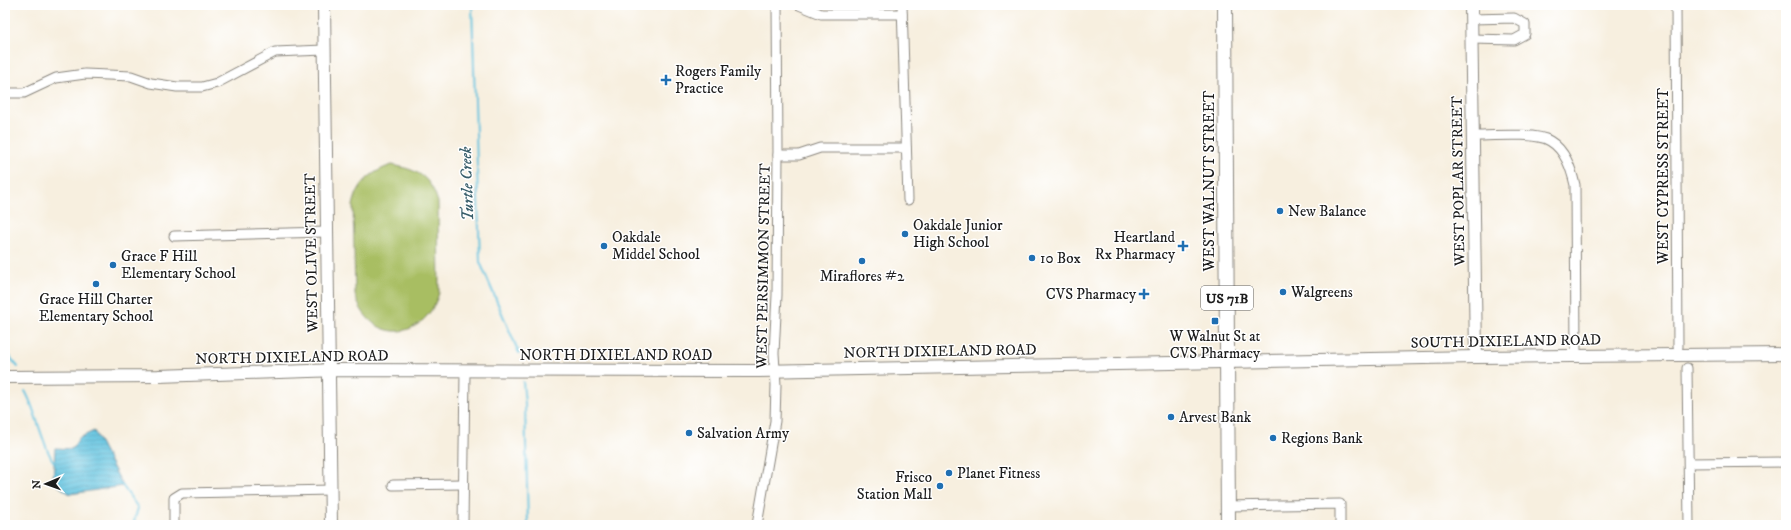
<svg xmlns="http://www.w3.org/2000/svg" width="1791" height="530" font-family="'IM FELL DW Pica',serif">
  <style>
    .green { fill: #a8be62; stroke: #626d3f }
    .water { fill: url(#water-rules); stroke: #3e6f7e }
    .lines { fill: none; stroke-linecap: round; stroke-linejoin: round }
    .stream { stroke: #61c2df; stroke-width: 2 }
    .street-casing { stroke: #8a867e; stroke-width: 11 }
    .secondary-casing { stroke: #8a867e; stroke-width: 14 }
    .primary-casing { stroke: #8a867e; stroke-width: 16 }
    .street { stroke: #fff; stroke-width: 9 }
    .secondary { stroke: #fff; stroke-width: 12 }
    .primary { stroke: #fff; stroke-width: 14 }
    .poi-dot { fill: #1f6fb2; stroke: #fff; stroke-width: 1.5 }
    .labels { text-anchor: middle; stroke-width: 3; stroke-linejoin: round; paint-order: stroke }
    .shield { fill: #fff; stroke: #606060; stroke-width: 1 }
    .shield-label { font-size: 14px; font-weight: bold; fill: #1c1c1c }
    .poi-label { font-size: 15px; fill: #1c1c1c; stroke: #fff; text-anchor: start }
    .street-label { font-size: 15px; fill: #1c1c1c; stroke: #fff }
    .water-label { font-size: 16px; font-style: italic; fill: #385e6a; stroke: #fff }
  </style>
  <defs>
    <pattern id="water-rules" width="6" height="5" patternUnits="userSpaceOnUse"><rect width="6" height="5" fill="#61c2df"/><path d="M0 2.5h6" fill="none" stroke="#54a6bf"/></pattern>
  </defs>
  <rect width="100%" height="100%" fill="#fff"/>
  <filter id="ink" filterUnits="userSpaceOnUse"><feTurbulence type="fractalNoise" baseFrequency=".025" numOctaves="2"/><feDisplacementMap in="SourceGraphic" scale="8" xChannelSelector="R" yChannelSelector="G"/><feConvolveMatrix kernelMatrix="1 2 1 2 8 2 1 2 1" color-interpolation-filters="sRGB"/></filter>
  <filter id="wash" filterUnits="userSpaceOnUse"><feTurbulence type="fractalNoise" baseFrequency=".012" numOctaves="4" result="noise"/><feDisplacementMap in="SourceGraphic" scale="16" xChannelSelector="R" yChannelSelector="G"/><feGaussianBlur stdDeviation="0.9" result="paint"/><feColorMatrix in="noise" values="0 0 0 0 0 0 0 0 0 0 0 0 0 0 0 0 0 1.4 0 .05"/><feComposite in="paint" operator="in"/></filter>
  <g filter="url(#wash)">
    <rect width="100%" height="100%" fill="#f7efdf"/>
    <!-- green -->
    <path class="green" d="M392 165C418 170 430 176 438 202L439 293C424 343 370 344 355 295L353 206C357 184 370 172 392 165Z"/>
    <!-- water -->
    <polygon class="water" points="94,431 123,486 70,494 53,482 55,448 72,449 79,438"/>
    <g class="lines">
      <!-- stream -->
      <g class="stream">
        <polyline points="472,5 480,262 519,353"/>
        <polyline points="5,351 18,367"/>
        <polyline points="523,382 525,404 528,525"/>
        <path d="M25 391C36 409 43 449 54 462"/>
        <polyline points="122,485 138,508 133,525"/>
      </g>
    </g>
  </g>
  <g filter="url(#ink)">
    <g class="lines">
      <defs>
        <g id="street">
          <polyline points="799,5 821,14 902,14"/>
          <polyline points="902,5 908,200"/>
          <polyline points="1676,5 1678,347"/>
          <polyline points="1472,19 1514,18 1525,24 1525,34 1514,40 1472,39"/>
          <polyline points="5,93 24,93 56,78 85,74 131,76 151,83 177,87 202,87 217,83 275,52 324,50"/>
          <path d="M1473 136C1491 136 1536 132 1550 141 1565 150 1571 168 1575 185L1576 355"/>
          <polyline points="778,155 799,155 820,148 906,148"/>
          <polyline points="174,236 327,232"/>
          <polyline points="1687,368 1689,525"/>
          <polyline points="1689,463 1786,462"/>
          <polyline points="393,485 463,484"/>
          <polyline points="1228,506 1340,504 1340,525"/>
          <polyline points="174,525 174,498 182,493 331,490"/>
          <polyline points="463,525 465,372"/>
          <polyline points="757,525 775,421 776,385 774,353 777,295 778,152 777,5"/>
        </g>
        <g id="secondary">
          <polyline points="324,5 331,525"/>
          <polyline points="1471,5 1476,357"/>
          <polyline points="5,377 158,376 339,370 759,371 1476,357 1786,354"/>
        </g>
        <polyline id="primary" points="1225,5 1228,525"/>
      </defs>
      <!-- street casing -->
      <use href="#street" class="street-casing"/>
      <!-- secondary casing -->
      <use href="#secondary" class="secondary-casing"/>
      <!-- primary casing -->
      <use href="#primary" class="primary-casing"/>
      <!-- street -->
      <use href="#street" class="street"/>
      <!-- secondary -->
      <use href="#secondary" class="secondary"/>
      <!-- primary -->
      <use href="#primary" class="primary"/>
    </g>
  </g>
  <!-- markers -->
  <g class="poi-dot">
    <path d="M664 74h4v4h4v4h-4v4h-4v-4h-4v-4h4z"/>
    <circle cx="1280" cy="211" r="4"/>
    <circle cx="905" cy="234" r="4"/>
    <circle cx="604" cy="246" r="4"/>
    <path d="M1181 240h4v4h4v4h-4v4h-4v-4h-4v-4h4z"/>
    <circle cx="1032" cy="258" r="4"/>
    <circle cx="862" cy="261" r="4"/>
    <circle cx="113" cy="265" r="4"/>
    <circle cx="96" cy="284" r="4"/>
    <circle cx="1283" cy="292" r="4"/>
    <path d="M1142 288h4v4h4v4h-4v4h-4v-4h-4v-4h4z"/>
    <rect x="1211" y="317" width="8" height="8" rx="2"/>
    <circle cx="1171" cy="417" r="4"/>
    <circle cx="689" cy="433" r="4"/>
    <circle cx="1273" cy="438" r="4"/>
    <circle cx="949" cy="473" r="4"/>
    <circle cx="940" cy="486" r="4"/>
  </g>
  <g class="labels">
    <!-- shield labels -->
    <rect class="shield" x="1201" y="286" width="52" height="24" rx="3"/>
    <g class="shield-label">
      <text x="1227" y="303">US 71B</text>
    </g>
    <!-- poi labels -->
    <g class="poi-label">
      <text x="675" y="76">Rogers Family<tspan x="675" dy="17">Practice</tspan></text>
      <text x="1288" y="216">New Balance</text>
      <text x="913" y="230">Oakdale Junior<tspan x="913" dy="17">High School</tspan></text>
      <text x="612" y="242">Oakdale<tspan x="612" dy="17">Middel School</tspan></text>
      <text x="1175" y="242" text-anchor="end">Heartland<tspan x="1175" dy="17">Rx Pharmacy</tspan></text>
      <text x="121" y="261">Grace F Hill<tspan x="121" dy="17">Elementary School</tspan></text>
      <text x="1040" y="263">10 Box</text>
      <text x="862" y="281" text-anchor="middle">Miraflores #2</text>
      <text x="1291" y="297">Walgreens</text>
      <text x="1136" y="299" text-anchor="end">CVS Pharmacy</text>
      <text x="96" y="304" text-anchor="middle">Grace Hill Charter<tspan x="96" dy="17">Elementary School</tspan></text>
      <text x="1215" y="341" text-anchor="middle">W Walnut St at<tspan x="1215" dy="17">CVS Pharmacy</tspan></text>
      <text x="1179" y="422">Arvest Bank</text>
      <text x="697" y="438">Salvation Army</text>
      <text x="1281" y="443">Regions Bank</text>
      <text x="957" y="478">Planet Fitness</text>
      <text x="932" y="482" text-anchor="end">Frisco<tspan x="932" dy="17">Station Mall</tspan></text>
    </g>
    <!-- street labels -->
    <g class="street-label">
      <text transform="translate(1663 176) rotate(-90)" y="5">WEST CYPRESS STREET</text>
      <text transform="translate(1209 181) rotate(-90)" y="5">WEST WALNUT STREET</text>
      <text transform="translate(1458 181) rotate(-91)" y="5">WEST POPLAR STREET</text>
      <text transform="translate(311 253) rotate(-91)" y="5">WEST OLIVE STREET</text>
      <text transform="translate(763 266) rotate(-89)" y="5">WEST PERSIMMON STREET</text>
      <text transform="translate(1506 341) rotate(-1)" y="5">SOUTH DIXIELAND ROAD</text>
      <text transform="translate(940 351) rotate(-1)" y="5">NORTH DIXIELAND ROAD</text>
      <text x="616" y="360">NORTH DIXIELAND ROAD</text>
      <text transform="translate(292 357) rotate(-1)" y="5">NORTH DIXIELAND ROAD</text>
    </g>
    <!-- water labels -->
    <g class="water-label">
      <text transform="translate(466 184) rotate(-92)" y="6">Turtle Creek</text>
    </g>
  </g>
  <!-- margin -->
  <rect width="1791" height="530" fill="none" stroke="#fff" stroke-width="20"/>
  <!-- north arrow -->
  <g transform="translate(46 484) rotate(268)" stroke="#ffffff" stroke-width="3" paint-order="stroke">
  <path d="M0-3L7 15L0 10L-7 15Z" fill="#1c1c1c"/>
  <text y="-6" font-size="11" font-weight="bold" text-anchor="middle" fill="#1c1c1c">N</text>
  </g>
</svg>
